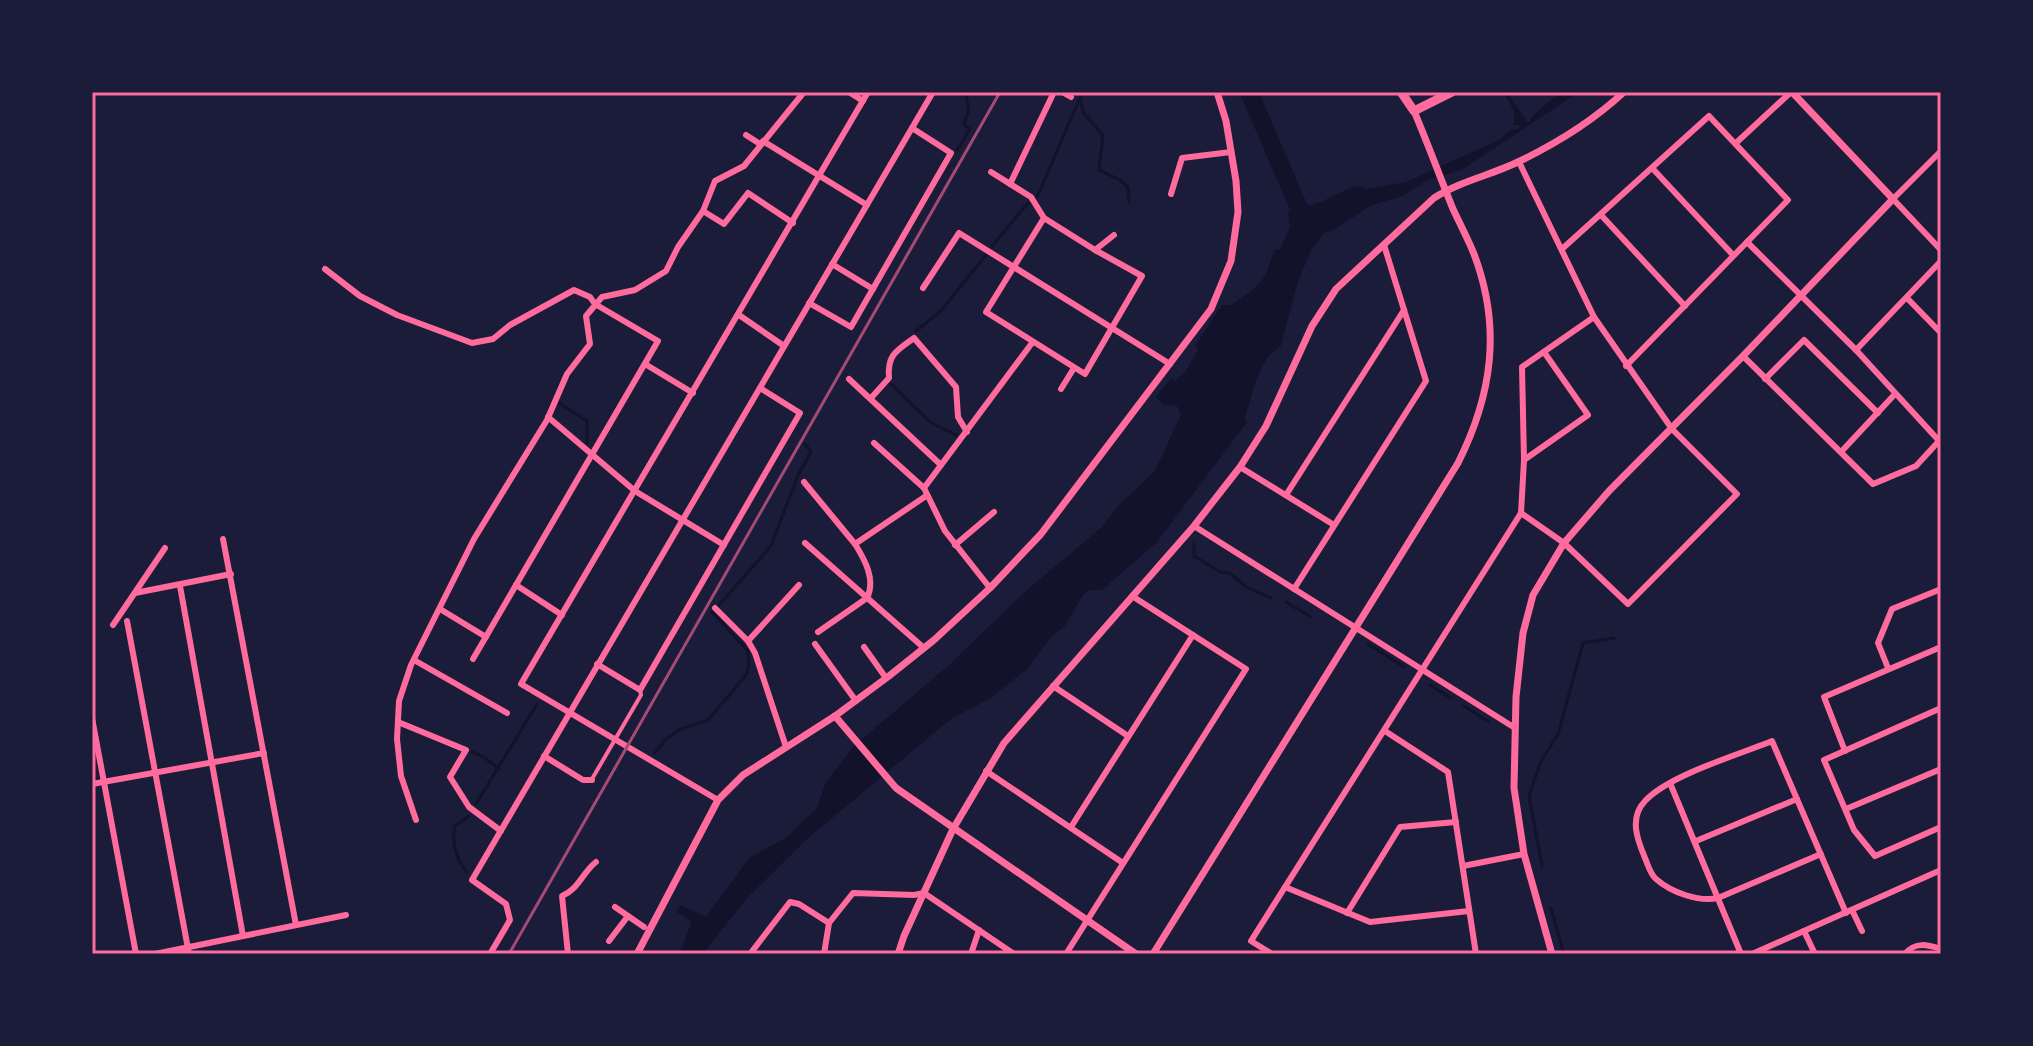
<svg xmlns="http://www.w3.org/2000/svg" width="2033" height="1046" font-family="'Open Sans',sans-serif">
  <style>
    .water { fill: #12122b }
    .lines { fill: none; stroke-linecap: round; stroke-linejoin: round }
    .stream { stroke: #12122b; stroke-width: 3 }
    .river { stroke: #12122b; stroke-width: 18 }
    .pedestrian { stroke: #ff6b9d; stroke-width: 4 }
    .minor { stroke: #ff6b9d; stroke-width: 6 }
    .tertiary { stroke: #ff6b9d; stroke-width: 7 }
    .primary { stroke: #ff6b9d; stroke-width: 9 }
    .rail { stroke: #a44b75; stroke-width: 3 }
    .neatline { fill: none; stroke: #ff6b9d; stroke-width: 3 }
  </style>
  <rect width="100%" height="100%" fill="#1b1b3a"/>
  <!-- water -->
  <path class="water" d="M1504 92H1507L1528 123C1543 104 1555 92 1579 92L1463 169 1426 181 1403 196 1372 205 1330 232 1326 231 1311 250 1297 284 1281 346C1257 359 1253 396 1244 420L1247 422 1157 542 1102 590H1089L1083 595 1064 627 1052 636 1027 669 989 699 952 718 807 839 747 898 703 954H679C685 943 686 932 692 922L677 912 680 905 706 917 749 858 787 837 817 808 826 782 854 746 949 665 1028 589 1101 528 1118 506 1155 471 1181 415 1177 406 1164 405 1156 397 1171 378 1175 381 1186 371 1198 349 1195 346 1222 305H1231C1244 296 1258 288 1266 274 1270 265 1271 257 1276 249H1280L1290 227 1288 212 1321 202 1352 187 1360 186 1367 189 1406 182 1499 140 1512 129 1517 130 1521 125H1514V111Z"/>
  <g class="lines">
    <!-- stream -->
    <g class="stream">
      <polyline points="1080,98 1083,112 1103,135 1099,170 1120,180 1128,187 1129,202"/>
      <polyline points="957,150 970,129 964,125 969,109 965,92"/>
      <polyline points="1037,197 1080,98 1079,92"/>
      <polyline points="992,246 1028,203"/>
      <polyline points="916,331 940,312 986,255"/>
      <polyline points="891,384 930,422 956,435"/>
      <polyline points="559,403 587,421 587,443"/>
      <polyline points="1194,544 1194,556 1220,572 1230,573 1246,587 1271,598"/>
      <polyline points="1286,602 1311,617"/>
      <polyline points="718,606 771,546 798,475 811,452 805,444"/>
      <polyline points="1368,644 1404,667"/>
      <polyline points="1430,685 1451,698"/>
      <polyline points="1464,706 1489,722"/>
      <polyline points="472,752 484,757 499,769"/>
      <polyline points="655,753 665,740 679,730 708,720 746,675 749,666 748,651 712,612"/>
      <polyline points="476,804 537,704"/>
      <polyline points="1542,866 1529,796 1540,763 1558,734 1583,643 1614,638"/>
      <path d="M467 872C457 862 451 840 455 826L469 816"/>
      <polyline points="1551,908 1564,954"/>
    </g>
    <!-- river -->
    <polyline class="river" points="1249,92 1299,208 1312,223"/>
    <!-- pedestrian -->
    <polyline class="pedestrian" points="592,779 641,695 640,690"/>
    <!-- minor -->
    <g class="minor">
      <polyline points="849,92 863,101"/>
      <polyline points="1062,92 1071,97"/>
      <polyline points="746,135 760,144"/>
      <polyline points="763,141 867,205"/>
      <polyline points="1736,143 1791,92"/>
      <polyline points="1941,151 1893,199 1941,250"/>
      <polyline points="1519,162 1594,317 1672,429 1737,494 1628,604 1564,543 1521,513"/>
      <polyline points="1653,169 1733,255"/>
      <polyline points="991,172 1031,197 1044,218 1095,250 1142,276 1085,374 986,312 1044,218"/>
      <polyline points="1010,184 1054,92"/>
      <polyline points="1171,194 1182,158 1231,152"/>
      <polyline points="703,211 724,224 748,193 793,223"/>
      <polyline points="1601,215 1685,306"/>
      <polyline points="1747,242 1856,350 1941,443"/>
      <polyline points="1562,249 1709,116 1788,200 1626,366"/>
      <polyline points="1095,250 1114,235"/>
      <polyline points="832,264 873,289"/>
      <polyline points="325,269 360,296 397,315 472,343 493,339 510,325 574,290 590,297 595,304 658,341 473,659"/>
      <polyline points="923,288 959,233 1170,364"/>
      <polyline points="1907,298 1941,333"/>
      <polyline points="809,303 851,327 951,153 912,128"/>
      <polyline points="739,315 784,346"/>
      <polyline points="1856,350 1941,261"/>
      <polyline points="1743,356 1873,484 1916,466 1939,441"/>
      <polyline points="645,364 693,393"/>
      <polyline points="849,379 941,465"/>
      <polyline points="1765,379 1804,340 1878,413"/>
      <polyline points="1061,389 1074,368"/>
      <path d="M871 398 889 378C887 355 896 351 914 338L956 387 958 417 967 432"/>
      <polyline points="548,417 635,491 724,545"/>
      <polyline points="874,443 924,488 945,531 990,588"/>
      <polyline points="1841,452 1895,394"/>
      <polyline points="1524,460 1588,415 1544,352"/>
      <polyline points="1240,467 1334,525"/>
      <polyline points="804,482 855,544"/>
      <polyline points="924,488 1032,343"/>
      <polyline points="1286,495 1404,310"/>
      <polyline points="1194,526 1515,728"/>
      <polyline points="223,539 296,925"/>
      <polyline points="805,543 924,648"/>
      <polyline points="955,545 994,512"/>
      <polyline points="516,585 562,615"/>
      <polyline points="180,586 243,936"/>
      <polyline points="1294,589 1426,381 1384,245"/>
      <polyline points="135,593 231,574"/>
      <polyline points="715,608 748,641 755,653 786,747"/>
      <polyline points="440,609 486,637"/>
      <polyline points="127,621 189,954"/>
      <polyline points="113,625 165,548"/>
      <path d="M818 632 867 598C876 580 865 560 855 544L926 496"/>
      <polyline points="748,641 799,585"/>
      <polyline points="815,644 856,701"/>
      <polyline points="864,647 886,678"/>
      <polyline points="414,660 507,713"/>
      <polyline points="597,664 640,690 800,413 760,388"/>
      <polyline points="1888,668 1878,643 1892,609 1941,589"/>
      <polyline points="1053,686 1128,736"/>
      <polyline points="1941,708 1824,760 1854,830 1875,856 1941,827"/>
      <polyline points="92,718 136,954"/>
      <polyline points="398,722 466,750 450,777 469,807 501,831"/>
      <polyline points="1385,731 1448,772 1476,954"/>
      <polyline points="1845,751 1824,697 1941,647"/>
      <polyline points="544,756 583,780 592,780"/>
      <polyline points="986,771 1123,863"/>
      <polyline points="1670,783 1741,954"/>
      <polyline points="92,784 264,753"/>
      <polyline points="718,800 521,684 868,92"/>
      <polyline points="1846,809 1941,769"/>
      <polyline points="416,820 401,776 397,739 399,701 411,665 474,539 547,420 567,374 590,344 586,316 602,297 635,290 666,271 678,247 703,211 715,181 744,166 804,92"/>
      <polyline points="1071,827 1193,635"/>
      <polyline points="1696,841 1797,799"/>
      <path d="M1821 854 1718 898C1699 902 1672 893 1656 879 1650 874 1648 865 1645 858 1637 839 1629 818 1645 801 1669 775 1738 755 1772 741L1846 913"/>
      <polyline points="1463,866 1524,854"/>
      <polyline points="1285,887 1370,922 1469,911"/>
      <polyline points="615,907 628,916"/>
      <polyline points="1852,910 1862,931"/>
      <polyline points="1347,913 1400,827 1456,822"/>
      <polyline points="1804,931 1815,954"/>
      <polyline points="609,941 628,916 644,927"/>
      <polyline points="155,954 346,915"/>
      <polyline points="490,954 510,920 506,904 472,880 933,92"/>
      <path d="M568 954 562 896C579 889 582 873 596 862"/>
      <polyline points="750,954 790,902 799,904 829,923"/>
      <polyline points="824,954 829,923 853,893 914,895 924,893 1014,954"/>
      <polyline points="971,954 979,930"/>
      <polyline points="1066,954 1246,669 1132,596"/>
      <polyline points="1272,954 1251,941 1521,513 1524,460 1522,367 1594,317"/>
      <polyline points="1752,954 1941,870"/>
      <path d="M1905 954C1915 941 1928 945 1941 949"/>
    </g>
    <!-- tertiary -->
    <g class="tertiary">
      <polyline points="835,716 896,788 1136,954"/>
      <polyline points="637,954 718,800 743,775 835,716 889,676 934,640 990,588 1041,534 1211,309 1231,261 1238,212 1236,181 1226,121 1217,92"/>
      <path d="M898 954 904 936 953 829 1004 743 1194 526 1240 467 1266 426 1312 326 1336 289 1434 198C1460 181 1492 175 1520 161 1557 143 1594 120 1624 92"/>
      <path d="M1153 954 1458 463C1492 395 1502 328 1474 254 1468 239 1460 224 1453 209 1440 177 1428 144 1414 111"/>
      <polyline points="1552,954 1524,854 1514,788 1516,697 1523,633 1533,595 1564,543 1609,491 1743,356 1893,199 1792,92"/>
    </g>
    <!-- primary -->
    <polyline class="primary" points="1401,92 1414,111 1452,92"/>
    <!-- rail -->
    <polyline class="rail" points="509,954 1000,92"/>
  </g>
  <!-- border -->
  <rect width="2033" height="1046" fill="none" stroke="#1b1b3a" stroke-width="188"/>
  <rect x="94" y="94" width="1845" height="858" class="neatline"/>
</svg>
